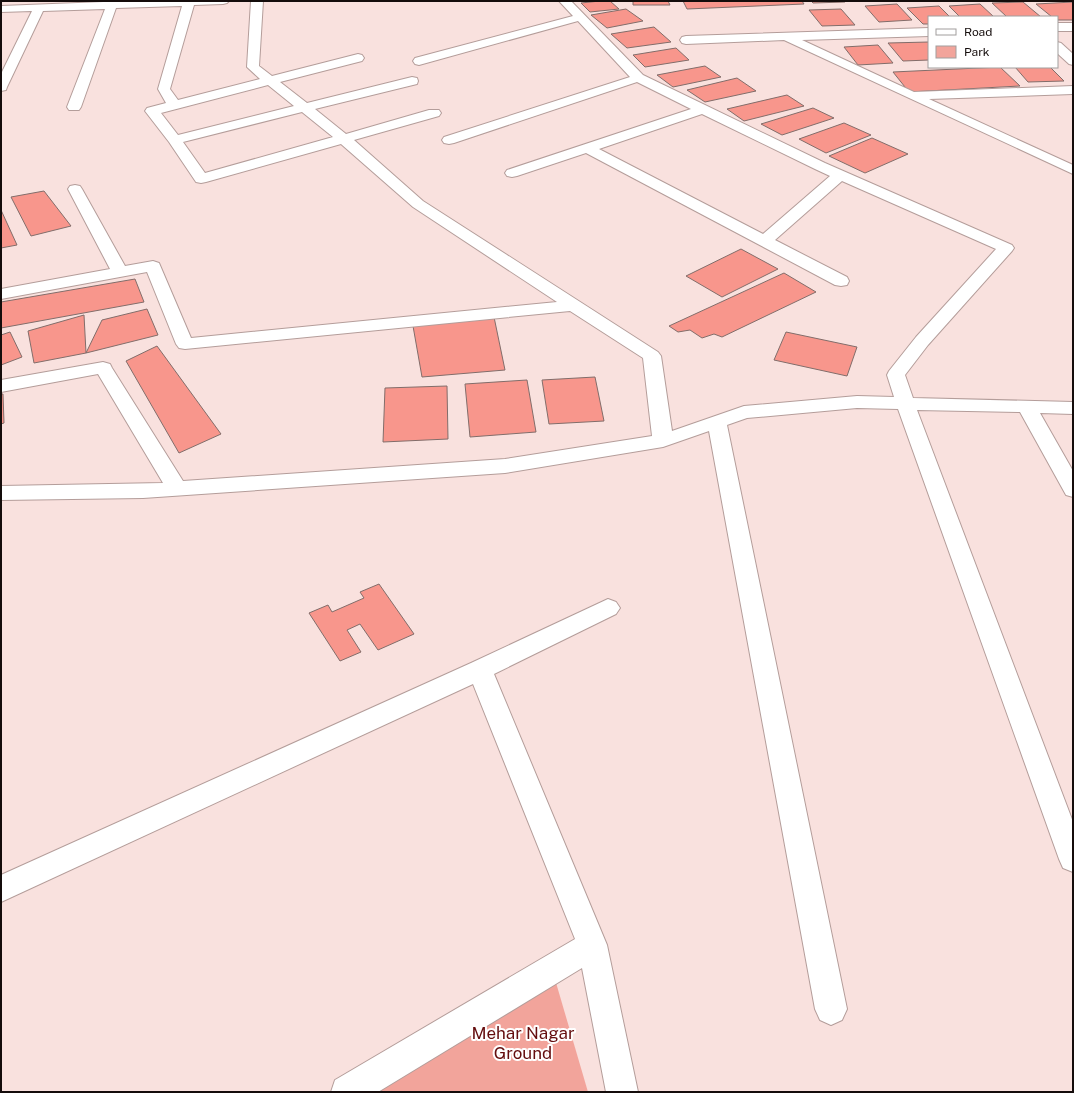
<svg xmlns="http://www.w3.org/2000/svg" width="1074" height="1093" font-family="'Public Sans',sans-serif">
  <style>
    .green { fill: #f2a49b }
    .building { fill: #f8968c; stroke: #826d6a }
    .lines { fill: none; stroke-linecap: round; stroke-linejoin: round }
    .minor-casing { stroke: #b49d9a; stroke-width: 2 }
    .minor { fill: #fff; fill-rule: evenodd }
    .labels { text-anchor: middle; stroke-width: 4; stroke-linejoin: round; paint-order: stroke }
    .near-park-label { font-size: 17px; fill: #640d0e; stroke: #fff }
  </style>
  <rect width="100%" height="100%" fill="#f9e1de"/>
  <!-- green -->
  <polygon class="green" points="552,969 588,1092 347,1092"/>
  <!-- building -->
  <g class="building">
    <polygon points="600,1 610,1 619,9 590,12 581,3"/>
    <polygon points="633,1 668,1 670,5 633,5"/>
    <polygon points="683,1 802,1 804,4 687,9"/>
    <polygon points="811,1 844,1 845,2 813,3"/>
    <polygon points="1023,2 1041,17 1007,17 992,3"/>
    <polygon points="1073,2 1073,20 1057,20 1057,17 1052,17 1036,4"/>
    <polygon points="897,4 912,20 879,22 865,6"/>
    <polygon points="980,4 994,17 960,17 949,6"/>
    <polygon points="939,6 950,17 929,17 929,24 923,24 907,8"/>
    <polygon points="626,9 643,21 607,28 591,15"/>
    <polygon points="841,9 855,25 822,26 809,10"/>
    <polygon points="654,27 671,42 627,48 611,34"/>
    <polygon points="929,42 929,60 903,61 888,43"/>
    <polygon points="878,45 893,63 858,65 844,47"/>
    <polygon points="676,48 689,60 645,67 633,55"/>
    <polygon points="705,66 721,77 673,87 657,75"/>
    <polygon points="1000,67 1020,86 909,92 893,72"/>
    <polygon points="1015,67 1050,67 1064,81 1028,82"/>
    <polygon points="737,78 756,91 705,102 687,90"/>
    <polygon points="787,95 804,106 744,121 727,109"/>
    <polygon points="813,108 834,118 782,135 761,124"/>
    <polygon points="844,123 871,135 826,153 799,139"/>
    <polygon points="872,138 908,154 865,173 829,156"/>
    <polygon points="44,191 71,226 31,236 11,197"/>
    <polygon points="1,210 17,245 1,248"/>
    <polygon points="741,249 778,269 722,297 686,276"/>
    <polygon points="784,273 816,292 722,337 714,334 702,338 690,330 678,332 669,326"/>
    <polygon points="135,279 144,302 1,328 1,302"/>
    <polygon points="147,309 158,335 86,353 102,320"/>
    <polygon points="84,315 86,353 34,363 28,331"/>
    <polygon points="494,317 505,370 422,377 413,326"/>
    <polygon points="10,332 22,357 1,365 1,335"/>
    <polygon points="786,332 857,347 847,376 774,360"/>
    <polygon points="157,346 221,434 179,453 126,361"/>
    <polygon points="595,377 604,421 549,424 542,380"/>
    <polygon points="527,380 536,432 470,437 465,384"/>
    <polygon points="447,386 448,439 383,442 385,388"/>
    <polygon points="1,394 3,394 4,423 1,424"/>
    <polygon points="379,584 414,634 378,650 360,624 347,630 361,652 340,661 309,613 328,605 332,612 364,598 360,592"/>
  </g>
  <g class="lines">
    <defs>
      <g id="minor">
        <path d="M129 1H229L227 3 223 4 194 5 170 89 178 100 260 79 247 67 251 1H263L259 66 272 76 358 54 362 55 364 58 362 61 280 82 307 103 412 77 417 78 418 81 417 84 315 109 346 134 429 110H439L441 113 439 116 354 140 423 201 658 352 661 356 672 431 744 406 857 396 894 397 887 375 889 371 916 337 996 249 842 181 775 240 847 277 849 281 847 285 841 286 835 285 586 153 517 176 512 177 507 176 505 173 507 170 691 109 637 82 454 143 449 144 444 143 442 140 444 137 630 77 578 21 419 65 415 64 413 61 415 58 573 16 559 1H571L643 75 825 163 1012 245 1014 248 1012 251 928 345 905 375 913 398 1073 402V414L1040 413 1073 471V497L1066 495 1020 412 917 410 1073 822V872L1063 868 1059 859 898 409 857 408 747 418 727 425 847 1009 842 1020 831 1025 820 1020 815 1009 709 431 663 447 505 473 143 498 1 500V486L163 483 98 374 1 392V380L103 362 110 364 112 368 183 481 505 459 652 436 643 358 570 311 185 349 179 348 176 344 147 272 1 299V289L110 269 68 189 70 186 75 185 80 186 82 189 125 266 153 261 159 263 191 338 557 302 413 207 341 144 206 182 201 183 196 182 169 142 145 111 147 108 166 103 158 89 182 6 116 8 81 107 79 110H69L67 107 105 9 43 11 7 87 6 90 1 91V74L32 11 1 12V6ZM268 85 294 106 178 135 161 113ZM302 112 333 137 205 173 183 142ZM702 114 815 169 830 176 763 234 599 149Z"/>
        <rect x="1057" y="23" width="16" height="8"/>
        <polygon points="929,28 929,36 802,40 914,92 1073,86 1073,94 929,99 1073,165 1073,174 784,40 686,44 682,43 680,40 682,37 686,36"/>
        <polygon points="1057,42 1061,43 1073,54 1073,65 1069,64 1057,53"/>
        <polygon points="608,599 616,602 620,608 616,614 494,674 607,945 638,1092 606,1092 582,968 378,1092 331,1092 335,1080 575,939 473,684 1,902 1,875 471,663"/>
      </g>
    </defs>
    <!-- minor casing -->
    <use href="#minor" class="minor-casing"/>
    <!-- minor -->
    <use href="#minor" class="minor"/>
  </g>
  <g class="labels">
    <!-- near-park labels -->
    <g class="near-park-label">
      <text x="523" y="1039">Mehar Nagar<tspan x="523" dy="20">Ground</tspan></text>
    </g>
  </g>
  <!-- border -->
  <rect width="1074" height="1093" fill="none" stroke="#140c0b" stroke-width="4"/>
  <!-- legend -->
  <rect x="928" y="16" width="130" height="52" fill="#ffffff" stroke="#a19e9d"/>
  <rect x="936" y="29" width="20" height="6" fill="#ffffff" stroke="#a19e9d"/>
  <text x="964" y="36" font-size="12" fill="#140c0b">Road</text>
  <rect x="936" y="46" width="20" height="12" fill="#f2a49b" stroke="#a19e9d"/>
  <text x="964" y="56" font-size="12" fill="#140c0b">Park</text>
</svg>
